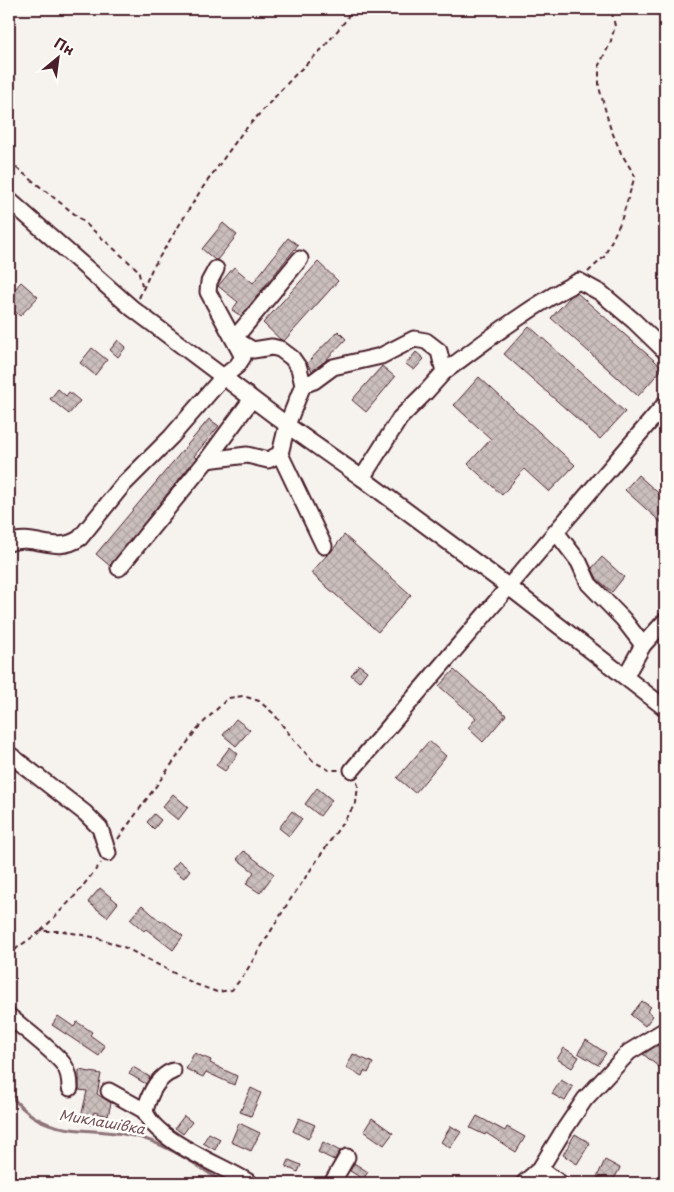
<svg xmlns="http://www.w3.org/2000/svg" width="674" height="1192" font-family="'Playpen Sans',sans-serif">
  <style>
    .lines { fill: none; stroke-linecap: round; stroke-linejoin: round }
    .stream { stroke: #8e7378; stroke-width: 3 }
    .building { fill: url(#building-cross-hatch); stroke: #4a1f2b }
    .minor-casing { stroke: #4a1f2b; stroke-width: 19 }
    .path { stroke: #4a1f2b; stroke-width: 2; stroke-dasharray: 5 4; stroke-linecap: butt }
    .minor { stroke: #fdfcf7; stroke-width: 15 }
    .labels { text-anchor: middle; stroke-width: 5; stroke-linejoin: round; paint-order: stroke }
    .water-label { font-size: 14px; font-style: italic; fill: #725058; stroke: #fdfcf7 }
  </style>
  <defs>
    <pattern id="building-cross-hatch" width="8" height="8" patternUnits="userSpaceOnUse" patternTransform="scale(1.25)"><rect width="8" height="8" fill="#cbbfbe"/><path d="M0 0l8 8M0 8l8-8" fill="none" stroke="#b0a4a3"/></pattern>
  </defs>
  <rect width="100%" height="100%" fill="#f6f3ef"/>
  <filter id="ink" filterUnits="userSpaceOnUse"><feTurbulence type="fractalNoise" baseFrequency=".02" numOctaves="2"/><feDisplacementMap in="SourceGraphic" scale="10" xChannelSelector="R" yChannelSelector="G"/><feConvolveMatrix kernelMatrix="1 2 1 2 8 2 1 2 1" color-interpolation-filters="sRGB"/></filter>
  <g filter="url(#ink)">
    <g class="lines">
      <!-- stream -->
      <path class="stream" d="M9 1093C47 1144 90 1123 142 1138 171 1147 199 1166 223 1183"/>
    </g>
    <!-- building -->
    <g class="building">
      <polygon points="223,223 237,235 217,260 215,260 202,249"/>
      <polygon points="288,238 298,245 241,316 232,310 238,302 218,286 234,267 253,283"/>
      <polygon points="318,262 338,281 284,341 281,340 263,323"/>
      <polygon points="21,282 38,297 20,316 9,306 9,296"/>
      <polygon points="577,293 663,368 638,396 551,318 570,297"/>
      <polygon points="529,326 625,412 600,439 504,354"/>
      <polygon points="338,331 346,339 324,362 312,371 307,363"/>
      <polygon points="118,340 126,347 118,357 110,350"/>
      <polygon points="92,348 107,360 95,375 80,363"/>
      <polygon points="416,352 424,359 414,370 406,364"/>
      <polygon points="382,366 395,377 366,412 352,400"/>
      <polygon points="479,377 575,465 549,492 524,469 502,495 468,464 491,439 454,405"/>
      <polygon points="58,389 66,396 69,392 80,401 69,414 50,399"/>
      <polygon points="209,419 219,426 194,456 196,458 110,566 96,554"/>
      <polygon points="638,475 665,499 665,526 625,490"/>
      <polygon points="344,535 411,595 378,632 311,573 327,555 331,552"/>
      <polygon points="602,557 624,577 612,592 597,579 592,568"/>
      <polygon points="359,665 367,671 359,682 351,675"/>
      <polygon points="454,670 506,715 483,742 468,728 476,718 439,686"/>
      <polygon points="236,719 250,730 236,746 223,735"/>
      <polygon points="429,741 446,756 415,793 397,778"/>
      <polygon points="230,747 238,754 225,771 216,765"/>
      <polygon points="317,788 332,800 320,816 305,804"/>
      <polygon points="173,794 188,807 178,820 162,807"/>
      <polygon points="292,811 302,819 289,836 279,828"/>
      <polygon points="154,814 161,820 154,829 147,822"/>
      <polygon points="244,851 274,874 260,893 246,884 254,872 237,859"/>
      <polygon points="179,861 190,870 184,878 172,869"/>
      <polygon points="100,888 118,903 107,917 88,902"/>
      <polygon points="142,905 161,922 162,920 183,936 173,950 146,929 144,931 130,919"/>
      <polygon points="642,1001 651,1007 647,1011 653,1016 645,1026 631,1015"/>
      <polygon points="58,1016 74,1027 77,1022 92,1032 90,1035 105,1046 99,1056 52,1025"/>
      <polygon points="586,1040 606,1053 598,1065 578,1053"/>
      <polygon points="658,1045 665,1051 665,1072 643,1054"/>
      <polygon points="564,1048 579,1057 572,1068 557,1059"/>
      <polygon points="194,1053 211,1060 210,1063 237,1076 234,1085 206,1072 203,1077 186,1069"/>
      <polygon points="353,1054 373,1063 368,1073 364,1071 362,1076 346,1068"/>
      <polygon points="133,1067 150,1077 146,1084 129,1074"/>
      <polygon points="79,1070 101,1074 97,1094 111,1103 108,1116 94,1112 91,1125 80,1122 87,1091 79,1090"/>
      <polygon points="561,1080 573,1087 565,1101 552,1094"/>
      <polygon points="251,1088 261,1093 251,1116 240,1112"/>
      <polygon points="184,1116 192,1122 183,1134 175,1128"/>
      <polygon points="477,1116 505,1131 507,1127 525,1137 516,1152 486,1133 485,1135 470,1128"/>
      <polygon points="299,1118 315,1125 308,1139 293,1131"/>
      <polygon points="372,1118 393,1133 384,1145 364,1131"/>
      <polygon points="239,1123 260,1133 251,1151 231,1142"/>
      <polygon points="451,1126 461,1132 450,1148 441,1142"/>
      <polygon points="209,1133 220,1139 215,1150 203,1143"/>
      <polygon points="575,1134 590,1143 577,1164 563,1155"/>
      <polygon points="323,1142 340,1151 334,1160 318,1152"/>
      <polygon points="289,1160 301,1165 298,1172 286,1167"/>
      <polygon points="605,1160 620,1168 612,1183 597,1177"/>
      <polygon points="354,1163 368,1172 363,1179 350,1171"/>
    </g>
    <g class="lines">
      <defs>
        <g id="minor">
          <polyline points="9,200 133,309 287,425 362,478 509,587 665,708"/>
          <polyline points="300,259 234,339 253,350 272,347 280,349 292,358 299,368 303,385"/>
          <path d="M444 372C488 339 531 306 579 281L601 293 634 321 665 351"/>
          <polyline points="207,460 247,455 268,460 280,454"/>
          <polyline points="556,532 579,562 589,584 623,619 643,645"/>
          <path d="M9 543C34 533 56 555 80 538L122 486 171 437 223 377 237 366 243 357 208 292 209 282 216 269"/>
          <polyline points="324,546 280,454 287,425 303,385 314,381 333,367 381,356 414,339 426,341 439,351 444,372 426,392 400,418 362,478"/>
          <polyline points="119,568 207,460 252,399"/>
          <polyline points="625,677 643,645 665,621"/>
          <polyline points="9,754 85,813 100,828 108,853"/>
          <polyline points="352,770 665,404"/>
          <path d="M9 1016C24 1029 53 1050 64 1065 69 1072 70 1080 70 1088"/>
          <polyline points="109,1091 145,1111"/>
          <path d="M145 1111C155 1141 222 1165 250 1183"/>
          <path d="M145 1111C149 1095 157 1077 173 1071"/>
          <polyline points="540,1169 560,1183"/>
          <polyline points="332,1183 347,1157"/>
          <polyline points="524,1183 540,1169 562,1133 585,1099 629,1052 665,1030"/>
        </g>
      </defs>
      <!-- minor casing -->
      <use href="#minor" class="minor-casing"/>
      <!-- path -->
      <g class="path">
        <polyline points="9,162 77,216 138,270 143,289"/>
        <polyline points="588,272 604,257 621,221 635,176 621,153 610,127 599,87 599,65 610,44 615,26 611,9"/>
        <polyline points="139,298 152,269 201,190 242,133 295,75 324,47 347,19 350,9"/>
        <polyline points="118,839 197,729 228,698 243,696 259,701 274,714 293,739 313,761 329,770 339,770"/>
        <polyline points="41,931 74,897 101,863"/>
        <polyline points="9,957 17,948 41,931 63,931 98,938 126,948 195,984 217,992 232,990 244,975 288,903 356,803 358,785 356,781"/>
      </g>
      <!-- minor -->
      <use href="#minor" class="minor"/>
    </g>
  </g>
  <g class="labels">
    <!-- water labels -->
    <g class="water-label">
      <text transform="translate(102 1122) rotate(10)" y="5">Миклашівка</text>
    </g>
  </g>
  <!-- margin -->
  <rect width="674" height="1192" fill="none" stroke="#fdfcf7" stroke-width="30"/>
  <rect x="15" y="15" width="644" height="1162" fill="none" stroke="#4a1f2b" stroke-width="2" filter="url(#ink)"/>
  <!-- north arrow -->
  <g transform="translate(58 58) rotate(29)" stroke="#fdfcf7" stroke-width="4" paint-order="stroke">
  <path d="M0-4L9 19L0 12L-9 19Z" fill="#4a1f2b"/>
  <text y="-8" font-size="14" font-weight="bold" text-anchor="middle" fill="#4a1f2b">Пн</text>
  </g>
</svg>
